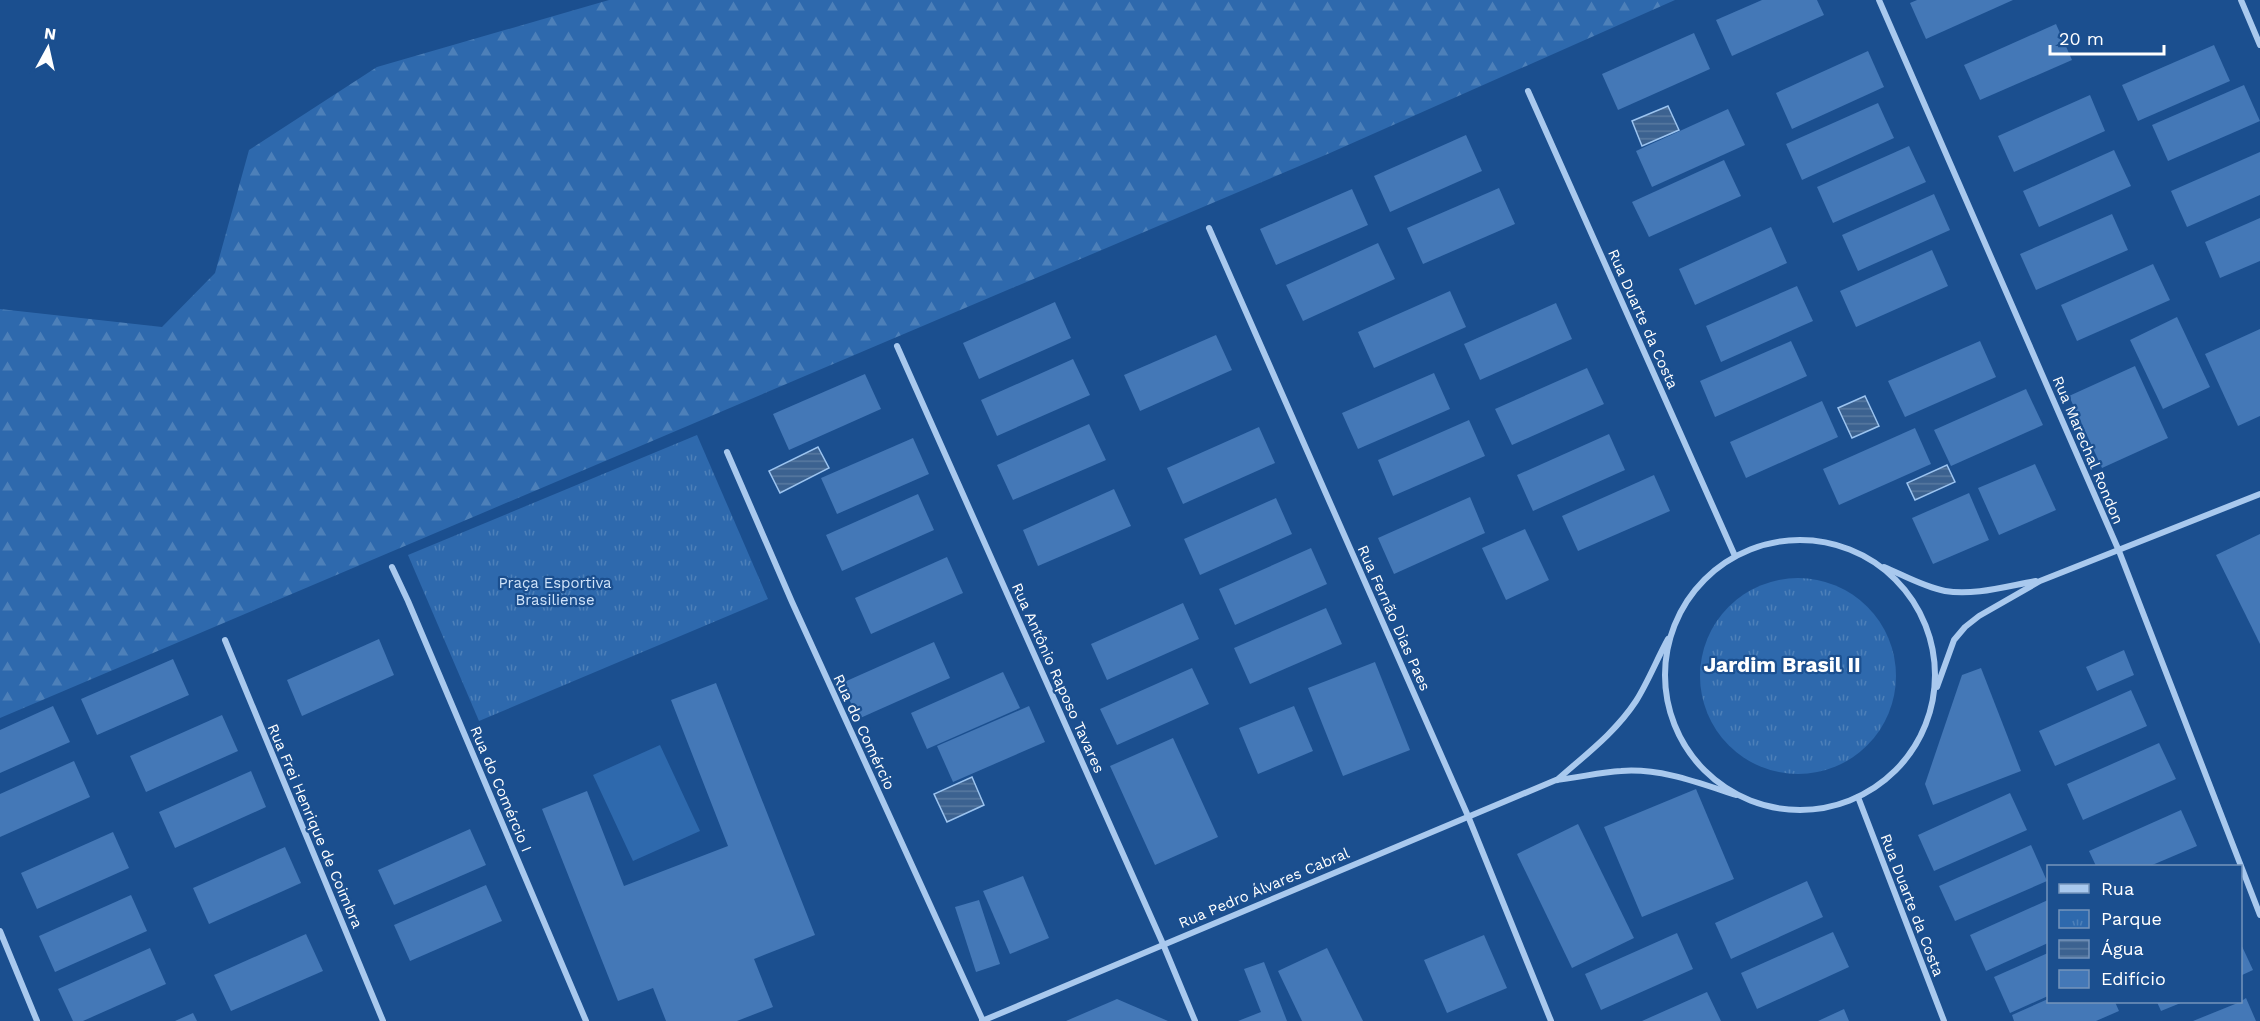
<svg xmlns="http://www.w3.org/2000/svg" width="2260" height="1021" font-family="'Work Sans',sans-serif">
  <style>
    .grass { fill: #2e69ad }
    .forest { fill: url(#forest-firs) }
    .park { fill: url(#park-tufts) }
    .water { fill: url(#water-rules); stroke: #9cc4f0; stroke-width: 1.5 }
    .building { fill: #4478b7 }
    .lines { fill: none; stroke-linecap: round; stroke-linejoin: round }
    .street { stroke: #a9c9ee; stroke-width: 6 }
    .labels { text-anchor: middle; stroke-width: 4.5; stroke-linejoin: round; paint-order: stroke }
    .street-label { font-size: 15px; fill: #fff; stroke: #1b4f8f }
    .park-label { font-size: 15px; fill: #cfe3fa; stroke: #1b4f8f }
    .district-label { font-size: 21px; font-weight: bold; fill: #fff; stroke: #1b4f8f }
  </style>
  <defs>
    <pattern id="forest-firs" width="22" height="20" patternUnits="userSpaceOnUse" patternTransform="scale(1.5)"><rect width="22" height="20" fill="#2e69ad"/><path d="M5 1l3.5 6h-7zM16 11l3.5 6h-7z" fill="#4d80b9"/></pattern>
    <pattern id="park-tufts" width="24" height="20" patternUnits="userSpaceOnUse" patternTransform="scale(1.5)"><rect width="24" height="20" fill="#2e69ad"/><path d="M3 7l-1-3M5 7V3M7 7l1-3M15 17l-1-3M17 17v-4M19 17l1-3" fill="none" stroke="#4d80b9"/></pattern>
    <pattern id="water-rules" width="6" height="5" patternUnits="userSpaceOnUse" patternTransform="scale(1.5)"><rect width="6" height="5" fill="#3c6290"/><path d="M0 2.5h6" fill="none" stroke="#597aa1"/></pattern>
  </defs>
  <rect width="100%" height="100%" fill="#1b4f8f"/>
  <!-- grass -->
  <polygon class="grass" points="660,745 700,831 633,861 593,775"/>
  <!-- forest -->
  <polygon class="forest" points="609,0 1675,0 1330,153 0,718 0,309 162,327 215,273 249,150 377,67"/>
  <!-- park -->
  <g class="park">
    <polygon points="697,435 768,599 479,721 408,555"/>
    <circle cx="1798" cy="676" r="98"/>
  </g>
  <!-- water -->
  <g class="water">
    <polygon points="1668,106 1679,130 1642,146 1632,121"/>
    <polygon points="1865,396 1879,426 1852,438 1838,408"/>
    <polygon points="818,447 829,468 780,493 769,471"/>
    <polygon points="1947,465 1955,482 1915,500 1907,483"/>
    <polygon points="972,777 984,805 947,822 934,794"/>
  </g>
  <!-- building -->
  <g class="building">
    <polygon points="1762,0 1817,0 1824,15 1732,56 1716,20"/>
    <polygon points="1917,0 2013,0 1926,39 1910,3"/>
    <polygon points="2056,24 2072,60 1980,100 1964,65"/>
    <polygon points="1694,33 1710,69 1618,110 1602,74"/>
    <polygon points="2214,45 2230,81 2138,121 2122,85"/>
    <polygon points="1868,51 1884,87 1792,129 1776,93"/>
    <polygon points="2244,85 2260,121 2168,161 2152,125"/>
    <polygon points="2090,95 2105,131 2014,172 1998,136"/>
    <polygon points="1878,103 1894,138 1802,180 1786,144"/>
    <polygon points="1728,109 1745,145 1652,187 1636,151"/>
    <polygon points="1466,135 1482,171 1390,212 1374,176"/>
    <polygon points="1909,146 1926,182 1833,223 1817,187"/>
    <polygon points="2114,150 2131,186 2039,227 2023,191"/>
    <polygon points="2260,152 2260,195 2187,227 2171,191"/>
    <polygon points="1724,160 1741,196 1649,237 1632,202"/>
    <polygon points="1499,188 1515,224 1423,264 1407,228"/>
    <polygon points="1352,189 1368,225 1276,265 1260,229"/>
    <polygon points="1934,194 1950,230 1858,271 1842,235"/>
    <polygon points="2112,214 2128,250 2036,290 2020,254"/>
    <polygon points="2260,218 2260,261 2220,278 2205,242"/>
    <polygon points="1771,227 1787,263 1695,305 1679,269"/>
    <polygon points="1378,243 1395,279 1303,321 1286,285"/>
    <polygon points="1932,250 1948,286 1856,327 1840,291"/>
    <polygon points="2153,264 2170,300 2077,341 2061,305"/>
    <polygon points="1797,286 1813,321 1721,362 1706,326"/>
    <polygon points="1450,291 1466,327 1374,368 1358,332"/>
    <polygon points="1055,302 1071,338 979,379 963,343"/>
    <polygon points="1556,303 1572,339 1480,380 1464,344"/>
    <polygon points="2177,317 2210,387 2163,409 2130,340"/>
    <polygon points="2260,329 2260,416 2238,426 2205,354"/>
    <polygon points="1216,335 1232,370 1140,411 1124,375"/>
    <polygon points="1791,341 1807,376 1715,417 1700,381"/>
    <polygon points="1980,341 1996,377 1905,417 1888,381"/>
    <polygon points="1073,359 1090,395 997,436 981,400"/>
    <polygon points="2135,366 2168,438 2102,468 2069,396"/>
    <polygon points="1587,368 1604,404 1512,445 1495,409"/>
    <polygon points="1434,373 1450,409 1358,449 1342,413"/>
    <polygon points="865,374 881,409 789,450 773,414"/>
    <polygon points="2026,389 2043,425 1951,466 1934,430"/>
    <polygon points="1822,401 1838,437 1746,478 1730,442"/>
    <polygon points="1469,420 1485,456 1393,496 1378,460"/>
    <polygon points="1089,424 1106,460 1013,500 997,465"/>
    <polygon points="1259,427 1275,463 1183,504 1167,468"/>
    <polygon points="1915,428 1931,464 1839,505 1823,469"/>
    <polygon points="1609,434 1625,470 1533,511 1517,475"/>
    <polygon points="913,438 929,474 837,514 821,478"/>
    <polygon points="2035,464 2056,510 1999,535 1978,488"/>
    <polygon points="1654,475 1670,511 1578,551 1562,516"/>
    <polygon points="1114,489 1131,526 1038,566 1023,530"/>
    <polygon points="1969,493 1989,540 1933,564 1912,518"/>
    <polygon points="918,494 934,530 842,571 826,535"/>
    <polygon points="1470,497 1485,533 1394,574 1378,538"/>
    <polygon points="1276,498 1292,534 1200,575 1184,539"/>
    <polygon points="1525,529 1549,580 1506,600 1482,548"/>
    <polygon points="2260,534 2260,644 2216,555"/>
    <polygon points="1311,548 1327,584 1235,625 1219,589"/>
    <polygon points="947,557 963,593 871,634 855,598"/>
    <polygon points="1183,603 1199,639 1107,680 1091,644"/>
    <polygon points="1326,608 1342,644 1250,684 1234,648"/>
    <polygon points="379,639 394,675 302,716 287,680"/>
    <polygon points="934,642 950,678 858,719 842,683"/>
    <polygon points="2124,650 2134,675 2097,691 2086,667"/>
    <polygon points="173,659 189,695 97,735 81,699"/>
    <polygon points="1375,662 1410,750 1343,776 1308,688"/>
    <polygon points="1192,668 1209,704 1117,745 1100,709"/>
    <polygon points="1981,668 2021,771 1933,805 1925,784 1962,675"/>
    <polygon points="1003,672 1020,708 927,749 911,713"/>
    <polygon points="716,683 815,935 754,959 773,1007 737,1021 666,1021 653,988 618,1001 542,809 587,791 624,886 728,846 671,700"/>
    <polygon points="2131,690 2147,726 2055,766 2039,731"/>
    <polygon points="53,706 70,742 0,773 0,730"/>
    <polygon points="1029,706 1045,742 953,782 937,746"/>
    <polygon points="1294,706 1313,751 1258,774 1239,728"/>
    <polygon points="222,715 238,751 146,792 130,756"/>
    <polygon points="1173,738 1218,837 1155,865 1110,766"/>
    <polygon points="2159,743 2176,779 2083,820 2067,784"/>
    <polygon points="74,761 90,797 0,837 0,794"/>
    <polygon points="251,771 266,807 175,848 159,812"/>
    <polygon points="1696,789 1734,879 1642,917 1604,827"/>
    <polygon points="2010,793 2027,830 1934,871 1918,835"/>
    <polygon points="2181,810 2197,846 2150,866 2096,866 2089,851"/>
    <polygon points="1578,824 1634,938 1572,968 1517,854"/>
    <polygon points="470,829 486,865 394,905 378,870"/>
    <polygon points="113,832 129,868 37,909 21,873"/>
    <polygon points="2031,845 2047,881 1955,921 1939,886"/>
    <polygon points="285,847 301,883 209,924 193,888"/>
    <polygon points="1023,876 1049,938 1010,954 983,891"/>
    <polygon points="1807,881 1823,917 1731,959 1715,923"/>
    <polygon points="486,885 502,921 410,961 394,925"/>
    <polygon points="131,895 147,931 55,972 39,936"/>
    <polygon points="979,900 1000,964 976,972 955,907"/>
    <polygon points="2048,900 2048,943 1986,971 1970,935"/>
    <polygon points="1833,932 1849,967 1757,1009 1741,973"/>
    <polygon points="1677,933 1693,969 1601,1010 1585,974"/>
    <polygon points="306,934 323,971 231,1011 214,975"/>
    <polygon points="1484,935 1507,988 1447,1013 1424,960"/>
    <polygon points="2240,942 2253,970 2240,976"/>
    <polygon points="150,948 166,984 83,1021 73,1021 58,989"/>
    <polygon points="1327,948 1363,1021 1302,1021 1278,971"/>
    <polygon points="2048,953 2048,996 2010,1013 1994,977"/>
    <polygon points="1264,962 1287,1021 1238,1021 1261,1012 1244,969"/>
    <polygon points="1707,992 1721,1021 1642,1021"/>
    <polygon points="2246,998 2256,1021 2193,1021 2240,1002"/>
    <polygon points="1117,999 1168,1021 1066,1021"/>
    <polygon points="2048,999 2048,1002 2115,1002 2119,1011 2096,1021 2014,1021 2012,1015"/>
    <polygon points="2157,1002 2183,1002 2161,1011"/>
    <polygon points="1844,1009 1849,1021 1818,1021"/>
    <polygon points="193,1013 197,1021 175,1021"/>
  </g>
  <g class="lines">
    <!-- street -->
    <g class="street">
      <polyline points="1879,0 2119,551 2260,915"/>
      <polyline points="2241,0 2260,45"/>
      <polyline points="1528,91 1735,556"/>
      <polyline points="1209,228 1468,816 1551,1021"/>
      <polyline points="897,346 1163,944 1195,1021"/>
      <polyline points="727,452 792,602 983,1021"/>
      <circle cx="1800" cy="675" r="135"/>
      <polyline points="392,567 408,601 586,1021"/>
      <path d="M1884 567C1903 575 1924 587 1945 591 1974 596 2007 586 2036 581"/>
      <polyline points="225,640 383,1021"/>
      <polyline points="1937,687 1954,640 1965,627 1979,616 2040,581 2260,494"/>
      <path d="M1557 780C1585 755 1615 733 1636 701 1648 682 1657 659 1668 639"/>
      <polyline points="1858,797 1944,1021"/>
      <polyline points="0,931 37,1021"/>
      <path d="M982 1021 1556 780C1578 778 1600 772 1621 771 1661 768 1699 783 1736 795"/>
    </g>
  </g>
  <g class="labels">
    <!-- street labels -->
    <g class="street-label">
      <text transform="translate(1643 319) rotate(66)" y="5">Rua Duarte da Costa</text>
      <text transform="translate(2088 450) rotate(67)" y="5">Rua Marechal Rondon</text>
      <text transform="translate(1394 618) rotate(66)" y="5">Rua Fernão Dias Paes</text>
      <text transform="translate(1058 678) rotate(66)" y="5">Rua Antônio Raposo Tavares</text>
      <text transform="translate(864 732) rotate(65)" y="5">Rua do Comércio</text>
      <text transform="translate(501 789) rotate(67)" y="5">Rua do Comércio I</text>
      <text transform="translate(315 826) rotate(67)" y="5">Rua Frei Henrique de Coimbra</text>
      <text transform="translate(1264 888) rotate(-23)" y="5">Rua Pedro Álvares Cabral</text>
      <text transform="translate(1912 905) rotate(69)" y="5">Rua Duarte da Costa</text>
    </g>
    <!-- park labels -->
    <g class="park-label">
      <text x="555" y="588">Praça Esportiva<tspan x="555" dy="17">Brasiliense</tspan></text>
    </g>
    <!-- district labels -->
    <g class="district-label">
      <text x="1782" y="672">Jardim Brasil II</text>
    </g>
  </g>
  <!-- legend -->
  <rect x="2047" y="865" width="195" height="138" fill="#1b4f8f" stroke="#7695bc" stroke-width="1.5"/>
  <rect x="2059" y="884" width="30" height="9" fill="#a9c9ee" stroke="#7695bc" stroke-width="1.5"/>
  <text x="2101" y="895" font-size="18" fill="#ffffff">Rua</text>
  <rect x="2059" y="910" width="30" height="18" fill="url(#park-tufts)" stroke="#7695bc" stroke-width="1.5"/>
  <text x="2101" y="925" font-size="18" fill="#ffffff">Parque</text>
  <rect x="2059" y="940" width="30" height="18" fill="url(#water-rules)" stroke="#7695bc" stroke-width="1.5"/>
  <text x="2101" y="955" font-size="18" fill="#ffffff">Água</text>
  <rect x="2059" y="970" width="30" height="18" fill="#4478b7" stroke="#7695bc" stroke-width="1.5"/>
  <text x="2101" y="985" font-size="18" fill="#ffffff">Edifício</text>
  <!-- north arrow -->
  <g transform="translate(48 48) rotate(8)" stroke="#1b4f8f" stroke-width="4.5" paint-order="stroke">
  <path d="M0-4.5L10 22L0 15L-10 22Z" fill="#ffffff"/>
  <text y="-9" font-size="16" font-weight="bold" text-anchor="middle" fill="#ffffff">N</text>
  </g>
  <!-- scale -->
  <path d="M2050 45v9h114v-9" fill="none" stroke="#ffffff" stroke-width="3"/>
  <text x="2059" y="45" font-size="18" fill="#ffffff" stroke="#1b4f8f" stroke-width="4.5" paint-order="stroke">20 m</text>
</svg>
